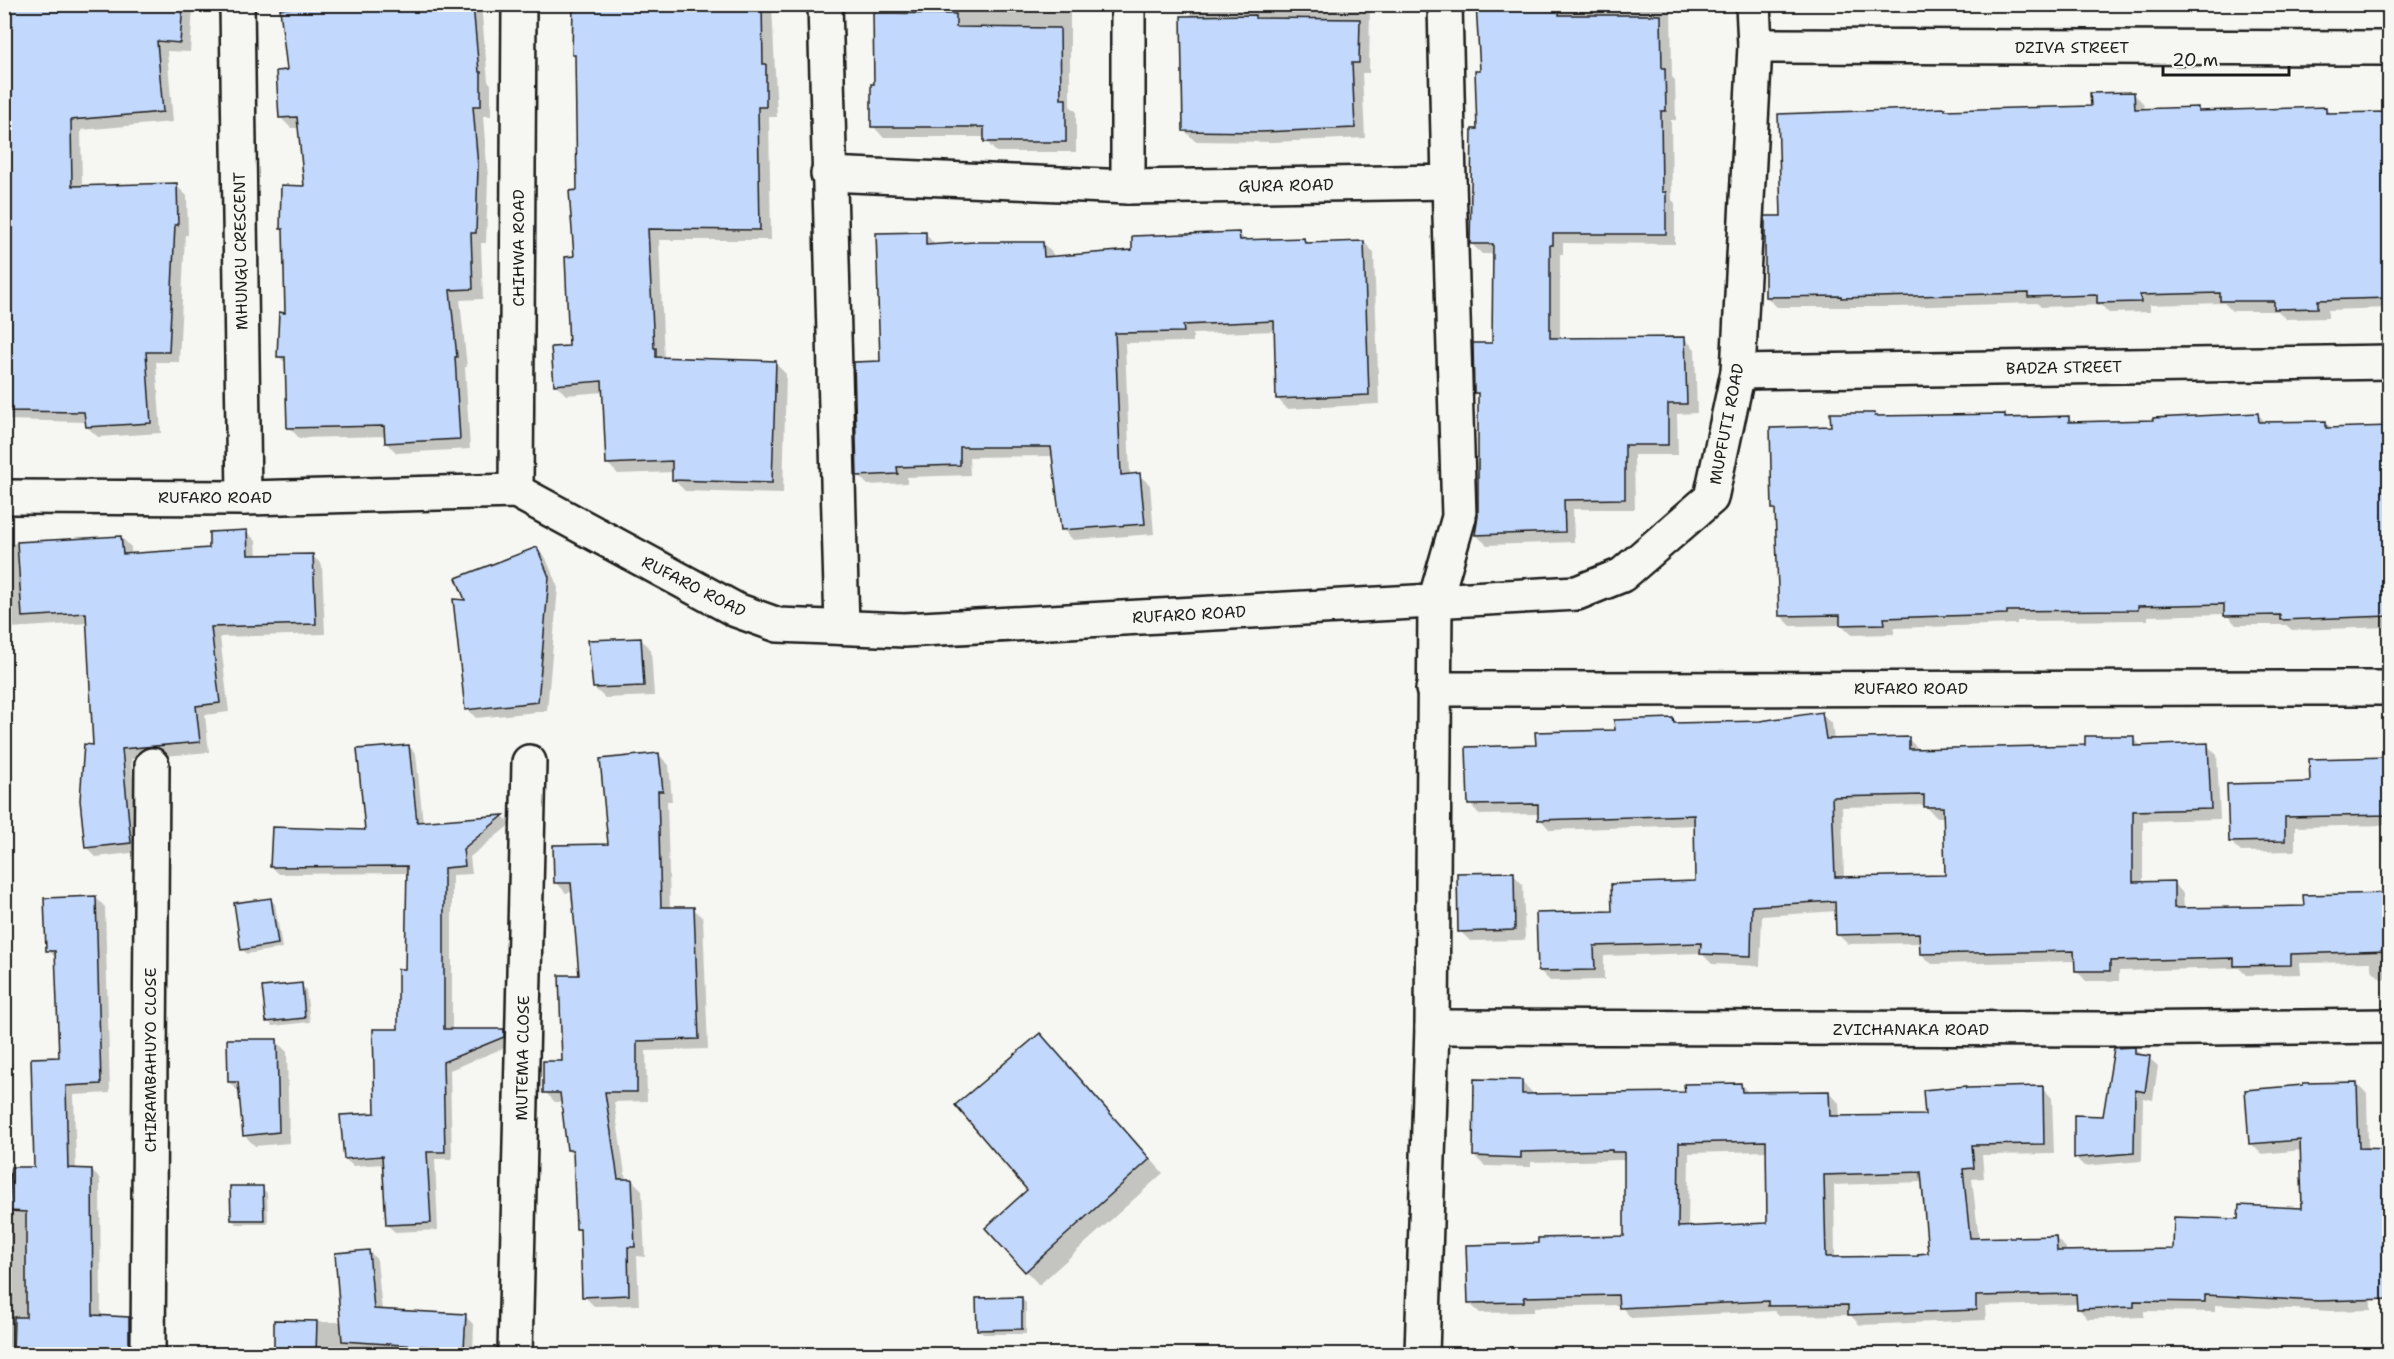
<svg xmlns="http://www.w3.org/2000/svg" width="2394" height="1359" font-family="'Shantell Sans',sans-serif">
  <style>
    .shadow { fill: #0003; fill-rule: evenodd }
    .building { fill: #c2d8fc; stroke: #1c1c1c; stroke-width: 1.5; fill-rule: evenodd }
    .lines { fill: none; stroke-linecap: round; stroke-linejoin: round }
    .minor-casing { stroke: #1c1c1c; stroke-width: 38 }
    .minor { stroke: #f6f6f2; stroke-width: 33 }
    .labels { text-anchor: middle; stroke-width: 4.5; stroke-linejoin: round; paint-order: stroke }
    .street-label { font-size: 16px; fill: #1c1c1c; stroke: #f6f6f2 }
  </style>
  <rect width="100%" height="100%" fill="#f6f6f2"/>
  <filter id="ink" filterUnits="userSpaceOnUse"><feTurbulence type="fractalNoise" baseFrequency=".0167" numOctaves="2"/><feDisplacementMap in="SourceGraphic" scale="12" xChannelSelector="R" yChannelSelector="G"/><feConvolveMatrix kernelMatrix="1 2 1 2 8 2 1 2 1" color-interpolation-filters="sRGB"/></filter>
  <g filter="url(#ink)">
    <!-- shadow -->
    <g class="shadow">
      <polygon points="4,4 191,4 193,7 190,52 167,51 173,122 81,130 82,187 176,185 187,196 188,235 185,235 179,362 156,362 161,433 98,437 87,427 87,422 4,420"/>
      <polygon points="300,4 481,4 488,81 491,84 491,116 483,116 488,178 486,243 481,243 483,299 460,300 467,367 465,367 470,449 397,453 386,443 386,436 299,438 289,427 287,364 278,356 287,314 284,232 281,228 305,188 300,128 291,128 281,118"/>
      <polygon points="574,4 772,4 777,117 769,117 771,240 659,240 664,359 775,363 786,374 783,494 685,491 673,479 673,472 618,474 607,463 604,392 566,395 555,384 571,347 576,258 578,192 577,58 574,54"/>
      <polygon points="879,4 1073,4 1070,6 1070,106 1076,111 1076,152 996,152 986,141 986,137 883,137 873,126"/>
      <polygon points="1191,4 1370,4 1369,73 1362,73 1365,138 1272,142 1195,141 1185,131"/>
      <polygon points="1478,4 1671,4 1672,77 1675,80 1676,120 1671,120 1672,200 1675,203 1675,244 1563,243 1563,254 1560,254 1560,339 1684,338 1695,349 1697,413 1677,414 1678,455 1634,455 1635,509 1573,509 1574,542 1487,545 1476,535 1479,517 1479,396 1476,392 1494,344 1495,254 1482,254 1471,243 1481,72"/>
      <polygon points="2133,93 2144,104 2144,110 2197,109 2201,112 2326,109 2331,114 2387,114 2390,116 2390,308 2328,310 2328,318 2286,319 2278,311 2232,311 2224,303 2150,305 2150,312 2109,313 2101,305 2041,307 2037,303 1897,307 1777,307 1766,297 1782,217 1945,109 1947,112 2092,108"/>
      <polygon points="925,233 936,246 1043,243 1053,254 1053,258 1134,251 1239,234 1246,241 1304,239 1309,244 1364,242 1374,253 1379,404 1287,409 1277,398 1275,331 1193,334 1193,342 1125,343 1130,476 1139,475 1150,485 1154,534 1073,540 1063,529 1054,456 969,457 970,475 907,477 907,483 868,485 858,475 881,362"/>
      <polygon points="1874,414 1877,417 2005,415 2009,420 2068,418 2074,423 2155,421 2258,414 2267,424 2326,423 2332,429 2390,428 2390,627 2292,630 2286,625 2236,625 2226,614 2148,616 2148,620 2017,621 2017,624 1894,628 1894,634 1852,635 1842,625 1791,626 1780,615 1777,511 1774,508 1832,427"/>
      <polygon points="246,531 256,541 257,557 312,555 322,565 325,634 220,637 229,712 205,715 209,752 131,759 140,852 96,857 86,847 95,746 88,623 11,628 11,635 4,636 4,544 121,537 131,547 131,555 211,550"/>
      <polygon points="537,549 546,558 558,588 547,711 476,718 467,709 467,602"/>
      <polygon points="641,639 651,650 654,696 605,698 594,688"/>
      <path d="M1821 714 1832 724 1834 740 1908 739 1919 749 2087 747 2133 738 2142 747 2207 745 2217 755 2220 819 2143 821V883H2173L2183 893 2184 909 2390 912V979H2381L2371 969V962L2300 963 2301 974 2246 975 2239 968 2119 971V981H2086L2076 970V961L1932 964 1921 954V943L1848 944 1837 934V911L1762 916 1760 966 1712 964 1701 953 1604 956V980L1550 981 1540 971 1613 913 1697 883 1696 825 1550 830 1540 819 1539 814 1480 815 1470 804 1537 747 1673 720 1677 724 1760 723ZM1925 805 1936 817H1945L1946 876 1844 878 1842 807Z"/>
      <polygon points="409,746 416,754 423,823 504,817 511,824 470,857 472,874 452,875 452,1030 503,1030 511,1038 511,1045 450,1070 452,1159 435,1159 438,1230 395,1232 387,1225 384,1164 353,1166 345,1159 376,1114 399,1031 406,971 408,873 279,874 272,867 367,832"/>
      <polygon points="659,755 669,765 672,801 667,801 670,909 693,908 703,918 708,1049 646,1051 647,1101 614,1102 626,1180 632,1180 642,1190 645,1257 637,1256 639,1305 594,1306 584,1296 582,1233 578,1229 574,1156 568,1150 562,1102 555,1102 545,1092 564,1062 580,976 573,892 566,893 556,882 610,845"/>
      <polygon points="2390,759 2390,825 2295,827 2295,851 2241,852 2230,841 2311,784"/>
      <polygon points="1513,874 1523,885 1525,940 1470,941 1460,931"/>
      <polygon points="96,898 105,907 110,1093 74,1095 76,1170 91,1170 100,1179 101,1317 129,1319 138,1328 138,1354 4,1354 4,1168 36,1169 61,1059 57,959 48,950"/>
      <polygon points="270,899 275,904 282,948 247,954 242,949"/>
      <polygon points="301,985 306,990 310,1022 273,1026 268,1021"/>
      <polygon points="276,1041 287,1052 289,1143 255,1146 244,1135 240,1093 229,1082"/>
      <polygon points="1054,1049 1163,1173 1039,1285 1026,1271"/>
      <polygon points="2135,1049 2142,1056 2149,1058 2158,1066 2153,1100 2143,1098 2142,1161 2084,1166 2075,1157 2104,1117"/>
      <path d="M1522 1082 1532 1092V1096L1686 1094 1741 1085 1750 1094 1829 1092 1839 1103 1840 1118 1927 1116 1966 1088 1967 1089 2042 1087 2052 1098 2054 1154 1982 1155 1984 1178 1972 1179 1979 1240 2056 1238 2066 1248V1252L2175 1250 2240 1220 2303 1210 2302 1150 2261 1154 2251 1143 2357 1083 2367 1094 2371 1310 2330 1311 2215 1305V1312L2144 1311V1317L2088 1319 2078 1308V1304L1985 1306 1986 1320 1860 1325 1850 1315 1780 1316 1775 1311 1631 1318 1620 1305 1534 1307V1312L1480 1313 1469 1303 1625 1238 1626 1162 1622 1160 1531 1162V1167L1485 1166 1474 1156ZM1767 1151 1768 1224 1688 1228 1689 1153ZM1923 1182 1930 1255 1919 1257 1835 1259 1834 1185Z"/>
      <polygon points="262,1188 267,1193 268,1224 237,1224 232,1220"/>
      <polygon points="369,1251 377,1260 382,1311 465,1316 474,1325 473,1354 379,1351 379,1354 275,1354 276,1322 342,1322"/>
      <polygon points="1021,1298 1026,1303 1026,1334 983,1334 978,1329"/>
    </g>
    <!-- building -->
    <g class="building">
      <polygon points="4,4 183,4 180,43 157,41 163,112 71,120 72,186 177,183 178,225 175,225 169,352 146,352 151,423 86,427 84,412 4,411"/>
      <polygon points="319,4 373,4 374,10 473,4 479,72 481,72 481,106 473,106 478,167 476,233 471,233 473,289 450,290 457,357 455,357 460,439 385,443 384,426 287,428 285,357 277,357 279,312 285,313 283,229 280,229 281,185 304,186 297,117 279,118 276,71 287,70 280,9"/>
      <polygon points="573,4 762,4 763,64 766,64 766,107 758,107 760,230 648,229 654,348 656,348 656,357 776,361 772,483 672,480 672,461 606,464 602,381 554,385 551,347 569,346 565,257 574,256 569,191 577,190 575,55 572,55"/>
      <polygon points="1476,4 1559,4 1559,15 1661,15 1662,68 1665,68 1666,111 1661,111 1662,192 1666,192 1666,234 1553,234 1553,245 1550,245 1550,338 1685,337 1687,404 1668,404 1668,445 1625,445 1625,499 1564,500 1565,532 1475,535 1478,516 1478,393 1474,393 1473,343 1492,343 1493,244 1470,244 1472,129 1477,129 1475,71 1480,71"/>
      <polygon points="873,13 956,14 956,27 1060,28 1061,99 1066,99 1066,142 984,142 984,127 871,127 871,84 874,84"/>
      <polygon points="1255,15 1255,18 1360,19 1359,63 1352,63 1355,128 1261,132 1183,131 1181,16"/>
      <polygon points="2134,92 2135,109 2198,107 2198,111 2326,107 2326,113 2388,112 2390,193 2386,193 2389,298 2318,300 2318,308 2274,309 2274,301 2220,301 2220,293 2140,295 2141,302 2097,303 2097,295 2028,297 2028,293 1841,298 1841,296 1765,297 1765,216 1781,216 1778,114 1945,108 1945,110 2091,106 2090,93"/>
      <polygon points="926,232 926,245 974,242 1043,242 1044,257 1132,250 1132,236 1239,232 1240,240 1304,238 1305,243 1364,241 1369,395 1276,399 1274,321 1183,325 1184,332 1115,333 1121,475 1140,473 1145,524 1061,530 1051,447 960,447 960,465 897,467 898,474 857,476 854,362 880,361 876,233"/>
      <polygon points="1830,413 1874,413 1875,416 2005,414 2005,418 2069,416 2069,422 2153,420 2153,418 2258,413 2259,422 2326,421 2326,428 2390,426 2390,616 2280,620 2280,615 2224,616 2224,604 2138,606 2138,610 2007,611 2007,614 1884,618 1885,624 1840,625 1840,615 1779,616 1775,509 1772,509 1770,428 1831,426"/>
      <polygon points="247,530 248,555 313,554 316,624 211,627 220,703 196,706 200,742 122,749 131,843 85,848 80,800 84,744 93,745 86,613 22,617 17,542 121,536 123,554 209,548 209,532"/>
      <polygon points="537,547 549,577 538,702 465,710 453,599 465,600 456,578"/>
      <polygon points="641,638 644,686 593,688 588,640"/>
      <path d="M1822 712 1826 739 1909 737V749L2085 745V736H2134V746L2208 743 2211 809 2133 811V882L2174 881V908L2304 906 2303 895 2390 893V951L2291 954V965L2234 966V958L2110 961V971H2075L2074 951 1920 954 1919 933 1836 935 1835 901 1752 906 1751 956 1700 954 1701 943 1594 946 1595 970 1538 971 1536 913 1612 911 1611 884 1695 881 1694 815 1538 820V804L1468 805 1466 747 1536 745 1535 732 1615 730 1614 720 1673 718 1674 723 1760 721ZM1924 795V807H1943L1945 875 1835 877 1832 797Z"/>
      <polygon points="409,745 417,822 504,815 463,849 465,866 444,868 444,1029 504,1029 504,1037 443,1062 445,1152 427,1152 431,1223 386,1225 382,1156 344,1159 340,1115 375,1113 373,1029 398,1029 398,969 405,969 407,866 270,867 272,827 365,830 357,749"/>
      <polygon points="659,753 663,791 658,791 661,907 694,907 699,1039 637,1041 637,1092 605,1092 618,1179 632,1179 635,1247 628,1247 629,1295 582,1297 580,1229 576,1229 573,1150 567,1150 560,1093 543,1093 543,1061 562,1061 559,975 579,975 571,883 554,883 553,845 608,844 600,759"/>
      <polygon points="2390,757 2390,815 2285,817 2285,841 2229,842 2227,784 2310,782 2309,759"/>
      <polygon points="1514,872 1515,930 1458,932 1457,873"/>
      <polygon points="96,896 101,1084 66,1086 68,1168 92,1169 93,1315 129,1317 129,1354 13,1354 14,1317 26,1317 26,1212 9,1211 11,1167 34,1167 31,1058 59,1057 55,951 46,951 44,898"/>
      <polygon points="271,898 278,944 241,950 234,903"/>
      <polygon points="302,983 305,1018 266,1022 262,987"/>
      <polygon points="1040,1033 1150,1159 1025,1272 985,1228 1027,1190 955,1105"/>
      <polygon points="227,1039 277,1039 279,1132 243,1136 238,1082 228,1082"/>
      <polygon points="2135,1047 2135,1054 2150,1056 2145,1092 2135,1090 2134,1153 2074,1158 2074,1115 2103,1116 2114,1048"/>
      <path d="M1474 1079 1522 1080V1094L1685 1092 1684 1084 1741 1083 1742 1092 1829 1091 1830 1116 1925 1115 1923 1090 1966 1086V1088L2043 1086 2044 1144 1972 1145 1974 1168 1963 1169 1970 1238 2056 1236 2057 1251 2173 1249 2174 1217 2238 1219 2239 1205 2302 1208 2300 1140 2249 1144 2245 1090 2303 1085V1083L2357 1082 2359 1148 2390 1149V1299L2319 1301 2205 1295V1302L2134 1301V1307L2077 1309 2076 1294 1976 1296V1310L1848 1315V1305L1768 1306V1301L1619 1308 1618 1295 1524 1297V1302L1468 1303 1466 1245 1538 1243V1238L1624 1236V1152H1612V1150L1521 1152V1158L1473 1156ZM1766 1141 1767 1223 1678 1227 1679 1143ZM1921 1172 1928 1253 1918 1254V1256L1826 1257 1824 1175Z"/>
      <polygon points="230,1186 263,1186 264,1220 231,1220"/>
      <polygon points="369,1250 374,1309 466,1314 464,1349 342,1341 335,1253"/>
      <polygon points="1022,1297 1022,1329 977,1330 976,1298"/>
      <polygon points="274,1320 317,1321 316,1354 274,1354"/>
    </g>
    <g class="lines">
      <defs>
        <g id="minor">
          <polyline points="237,4 244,498"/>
          <polyline points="825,4 842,627"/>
          <polyline points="1128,4 1128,187 1449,182 1445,4"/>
          <polyline points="1755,46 2390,48"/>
          <polyline points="828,174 1128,187"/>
          <polyline points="1738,372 2390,362"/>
          <polyline points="516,491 519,4"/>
          <polyline points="4,497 244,498 516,491 736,610 778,625 904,630 1577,593 1622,575 1711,498 1738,372 1755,46 1753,4"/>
          <polyline points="1433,689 2390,688"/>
          <polyline points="1432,1027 2108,1029 2390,1026"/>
          <polyline points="148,1354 152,765"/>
          <polyline points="515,1354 529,762"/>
          <polyline points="1422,1354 1432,1027 1435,601 1459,517 1449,182"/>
        </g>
      </defs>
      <!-- minor casing -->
      <use href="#minor" class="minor-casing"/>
      <!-- minor -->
      <use href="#minor" class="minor"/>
    </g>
  </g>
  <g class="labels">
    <!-- street labels -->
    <g class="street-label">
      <text x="2072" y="53">DZIVA STREET</text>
      <text transform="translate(1286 185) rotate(-1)" y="6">GURA ROAD</text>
      <text transform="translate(518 248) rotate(-90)" y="6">CHIHWA ROAD</text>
      <text transform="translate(240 251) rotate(-91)" y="6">MHUNGU CRESCENT</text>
      <text transform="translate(2064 367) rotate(-1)" y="6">BADZA STREET</text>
      <text transform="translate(1726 424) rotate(-79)" y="6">MUPFUTI ROAD</text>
      <text x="215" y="503">RUFARO ROAD</text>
      <text transform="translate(694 586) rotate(27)" y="6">RUFARO ROAD</text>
      <text transform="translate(1189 614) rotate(-3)" y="6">RUFARO ROAD</text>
      <text x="1911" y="694">RUFARO ROAD</text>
      <text x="1911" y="1035">ZVICHANAKA ROAD</text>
      <text transform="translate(522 1058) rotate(-89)" y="6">MUTEMA CLOSE</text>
      <text transform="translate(150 1060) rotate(-90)" y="6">CHIRAMBAHUYO CLOSE</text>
    </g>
  </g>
  <!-- margin -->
  <rect width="2394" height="1359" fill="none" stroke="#f6f6f2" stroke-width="24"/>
  <rect x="12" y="12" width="2370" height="1335" fill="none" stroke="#1c1c1c" stroke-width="2" filter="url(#ink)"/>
  <!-- scale -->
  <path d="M2163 66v9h126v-9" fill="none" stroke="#1c1c1c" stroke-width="3"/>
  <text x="2172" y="66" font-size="18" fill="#1c1c1c" stroke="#f6f6f2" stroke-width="4.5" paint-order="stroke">20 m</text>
</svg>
